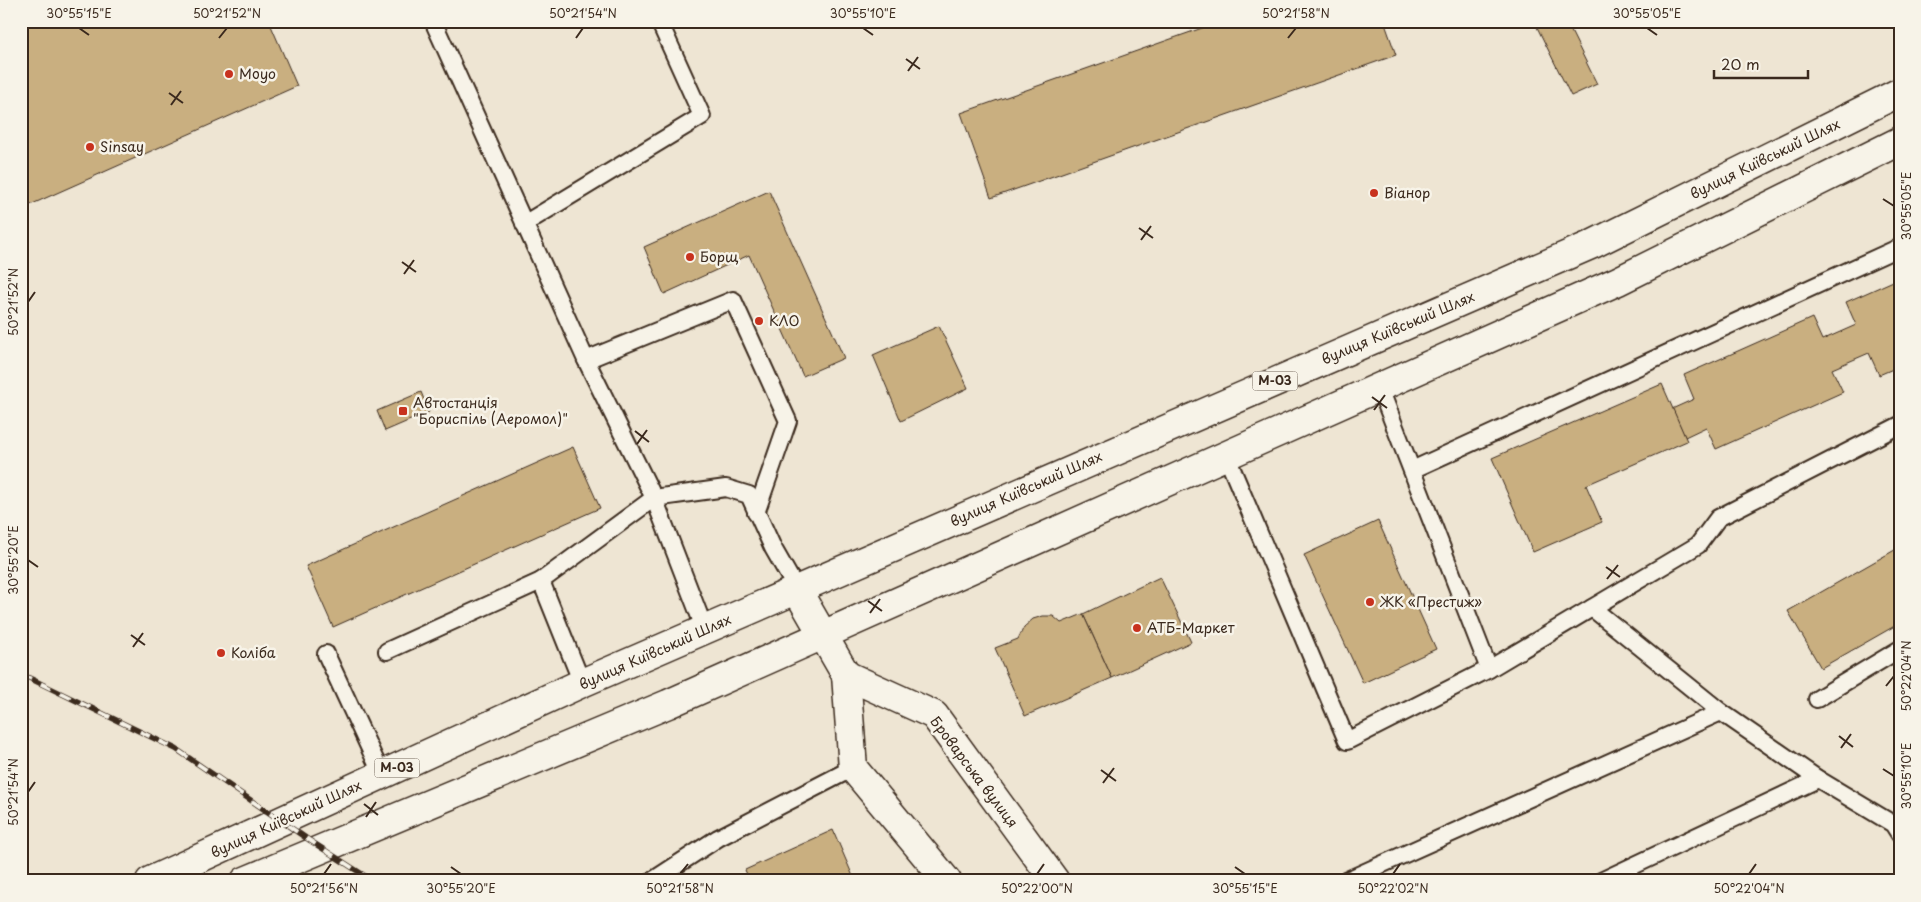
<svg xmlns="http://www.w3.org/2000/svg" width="1921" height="902" font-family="'Playpen Sans',sans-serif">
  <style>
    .building { fill: #c9af80; stroke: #3b2a1e }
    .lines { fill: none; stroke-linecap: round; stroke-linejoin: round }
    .lane-casing { stroke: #3b2a1e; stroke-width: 20 }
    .secondary-casing { stroke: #3b2a1e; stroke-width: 31 }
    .highway-casing { stroke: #3b2a1e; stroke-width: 31 }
    .lane { stroke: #f7f3e8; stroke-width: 16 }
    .secondary { stroke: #f7f3e8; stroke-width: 28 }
    .highway { stroke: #f7f3e8; stroke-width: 28 }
    .rail-casing { stroke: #3b2a1e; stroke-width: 5.5 }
    .rail { stroke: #f7f3e8; stroke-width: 4; stroke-dasharray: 11; stroke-linecap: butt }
    .ticks { fill: none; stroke: #3b2a1e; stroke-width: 2 }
    .poi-dot { fill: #c8321e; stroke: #f7f3e8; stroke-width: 2 }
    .labels { text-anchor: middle; stroke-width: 5; stroke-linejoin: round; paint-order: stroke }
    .shield { fill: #f7f3e8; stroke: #73665b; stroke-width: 1 }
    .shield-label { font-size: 12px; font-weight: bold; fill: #3b2a1e }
    .poi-label { font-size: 14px; fill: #3b2a1e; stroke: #f7f3e8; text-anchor: start }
    .street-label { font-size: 14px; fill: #3b2a1e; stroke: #f7f3e8 }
    .neatline { fill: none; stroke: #3b2a1e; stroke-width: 2 }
    .ticks-label { font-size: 12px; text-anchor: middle; fill: #3b2a1e }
  </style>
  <rect width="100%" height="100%" fill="#eee5d3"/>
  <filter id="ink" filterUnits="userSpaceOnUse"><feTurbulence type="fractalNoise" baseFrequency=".02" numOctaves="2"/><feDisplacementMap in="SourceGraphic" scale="10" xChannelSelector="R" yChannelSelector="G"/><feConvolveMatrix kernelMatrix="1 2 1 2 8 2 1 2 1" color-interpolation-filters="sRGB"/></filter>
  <g filter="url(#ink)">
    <!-- building -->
    <g class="building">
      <polygon points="21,21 269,21 297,86 21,209"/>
      <polygon points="1222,21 1384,21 1396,55 991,198 961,113"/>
      <polygon points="1534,21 1566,21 1597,84 1571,96"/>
      <polygon points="769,191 844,358 803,376 749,255 664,294 644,247"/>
      <polygon points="1900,278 1900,366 1879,375 1869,353 1832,369 1843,392 1716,449 1706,427 1685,437 1672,409 1694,399 1684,375 1812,318 1822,340 1856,325 1846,302"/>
      <polygon points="939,326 968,388 901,421 873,355"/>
      <polygon points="1662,384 1687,441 1586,485 1602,522 1533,552 1492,458"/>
      <polygon points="421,392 429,412 385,431 377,411"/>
      <polygon points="573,447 600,508 333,627 306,566"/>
      <polygon points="1378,521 1436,649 1363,683 1304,555"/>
      <polygon points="1900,547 1900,623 1821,668 1788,611"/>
      <polygon points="1160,577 1191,642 1112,678 1083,614"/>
      <polygon points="1083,614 1112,678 1025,716 995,648 1018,639 1024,627 1033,619 1043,616 1053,616 1061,623"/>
      <polygon points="833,830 855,881 750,881 745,870"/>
    </g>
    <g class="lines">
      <defs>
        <g id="lane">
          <polyline points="433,21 586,360 654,498 705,630"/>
          <polyline points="524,224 702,116 659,21"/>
          <polyline points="586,360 733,300 788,421 756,513"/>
          <polyline points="1226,455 1347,741 1489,669 1379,386"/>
          <polyline points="1412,470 1900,247"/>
          <polyline points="541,581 654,498 726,488 749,495 773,548 797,590"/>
          <polyline points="1592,608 1721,712 1818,779 1893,824 1900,835"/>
          <polyline points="387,651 541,581 582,683"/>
          <polyline points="326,654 382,775"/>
          <polyline points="1489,669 1698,545 1718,518 1900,425"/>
          <polyline points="1817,699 1900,649"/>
          <polyline points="652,881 718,838 853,768"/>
          <polyline points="1345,881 1721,712"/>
          <polyline points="1601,881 1818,779"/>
        </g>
        <g id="secondary">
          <polyline points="797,590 846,675 853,768 947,881"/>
          <polyline points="846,675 934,715 1055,881"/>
        </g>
        <g id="highway">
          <polyline points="150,881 582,683 1593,244 1900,92"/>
          <polyline points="245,881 668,704 1618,281 1900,141"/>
        </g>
      </defs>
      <!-- lane casing -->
      <use href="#lane" class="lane-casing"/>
      <!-- secondary casing -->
      <use href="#secondary" class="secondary-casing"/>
      <!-- highway casing -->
      <use href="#highway" class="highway-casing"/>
      <!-- lane -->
      <use href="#lane" class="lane"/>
      <!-- secondary -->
      <use href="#secondary" class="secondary"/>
      <!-- highway -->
      <use href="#highway" class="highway"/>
      <defs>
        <polyline id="rail" points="21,674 176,749 306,838 373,881"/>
      </defs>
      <!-- rail casing -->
      <use href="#rail" class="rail-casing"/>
      <!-- rail -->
      <use href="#rail" class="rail"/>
    </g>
  </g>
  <!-- ticks -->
  <path class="ticks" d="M79 28 89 35M863 28 873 35M1647 28 1657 35M219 38 227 28M576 38 583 28M1288 38 1296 28M906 59 920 69M908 71 918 57M169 93 183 103M171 105 181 91M1883 199 1894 206M1139 228 1153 238M1141 240 1151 226M402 262 416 272M404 274 414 260M28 302 35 292M1372 397 1387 408M1374 410 1385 395M635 431 649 442M637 444 647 430M28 560 38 567M1606 567 1620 577M1607 579 1618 565M868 601 882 611M870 613 880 599M131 635 145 645M133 647 143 633M1886 686 1894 676M1839 736 1853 747M1841 748 1851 734M1883 769 1894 776M1101 770 1116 781M1103 783 1114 768M28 792 35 782M364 804 378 815M366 817 376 802M451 867 461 874M1235 867 1245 874M324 874 331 864M680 874 688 864M1037 874 1044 864M1393 874 1400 864M1749 874 1756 864"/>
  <!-- markers -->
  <g class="poi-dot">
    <circle cx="229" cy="74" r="5"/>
    <circle cx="90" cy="147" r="5"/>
    <circle cx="1374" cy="193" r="5"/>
    <circle cx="690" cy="257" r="5"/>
    <circle cx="759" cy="321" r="5"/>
    <rect x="398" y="406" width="10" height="10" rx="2.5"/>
    <circle cx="1370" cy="602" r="5"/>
    <circle cx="1137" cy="628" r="5"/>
    <circle cx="221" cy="653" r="5"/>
  </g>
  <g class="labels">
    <!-- shield labels -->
    <g class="shield">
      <rect x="1252.5" y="371.5" width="45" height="19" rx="4"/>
      <rect x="374.5" y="758.5" width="45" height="19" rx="4"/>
    </g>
    <g class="shield-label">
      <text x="1275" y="385">М-03</text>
      <text x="397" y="772">М-03</text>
    </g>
    <!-- poi labels -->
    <g class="poi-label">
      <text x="239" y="79">Moyo</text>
      <text x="100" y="152">Sinsay</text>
      <text x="1384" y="198">Віанор</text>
      <text x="700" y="262">Борщ</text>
      <text x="769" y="326">КЛО</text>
      <text x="413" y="408">Автостанція<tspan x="413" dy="16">"Бориспіль (Аеромол)"</tspan></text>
      <text x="1380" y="607">ЖК «Престиж»</text>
      <text x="1147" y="633">АТБ-Маркет</text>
      <text x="231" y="658">Коліба</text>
    </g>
    <!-- street labels -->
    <g class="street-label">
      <text transform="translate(1765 159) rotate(-26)" y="5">вулиця Київський Шлях</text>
      <text transform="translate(1398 328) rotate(-23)" y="5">вулиця Київський Шлях</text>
      <text transform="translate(1026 489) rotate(-24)" y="5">вулиця Київський Шлях</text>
      <text transform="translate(655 652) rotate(-24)" y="5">вулиця Київський Шлях</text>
      <text transform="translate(974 772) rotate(53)" y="5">Броварська вулиця</text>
      <text transform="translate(286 819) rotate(-25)" y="5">вулиця Київський Шлях</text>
    </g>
  </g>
  <!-- margin -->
  <rect width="1921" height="902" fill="none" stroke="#f7f3e8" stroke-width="55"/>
  <!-- scale -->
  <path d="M1714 70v8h94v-8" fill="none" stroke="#3b2a1e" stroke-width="2.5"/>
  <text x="1721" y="70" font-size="15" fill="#3b2a1e" stroke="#f7f3e8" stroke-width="4" paint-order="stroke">20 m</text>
  <rect x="28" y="28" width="1866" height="846" class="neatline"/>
  <g class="ticks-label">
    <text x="79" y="18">30°55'15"E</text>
    <text x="227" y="18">50°21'52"N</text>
    <text x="583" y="18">50°21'54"N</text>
    <text x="863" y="18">30°55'10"E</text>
    <text x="1296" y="18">50°21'58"N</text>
    <text x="1647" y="18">30°55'05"E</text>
    <text transform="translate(1907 206) rotate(-90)" y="4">30°55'05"E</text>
    <text transform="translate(14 302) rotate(-90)" y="4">50°21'52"N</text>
    <text transform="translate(14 560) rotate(-90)" y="4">30°55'20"E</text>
    <text transform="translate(1907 676) rotate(-90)" y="4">50°22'04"N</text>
    <text transform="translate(1907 776) rotate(-90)" y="4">30°55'10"E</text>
    <text transform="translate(14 792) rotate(-90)" y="4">50°21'54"N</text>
    <text x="324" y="893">50°21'56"N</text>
    <text x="461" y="893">30°55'20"E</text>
    <text x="680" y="893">50°21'58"N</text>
    <text x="1037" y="893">50°22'00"N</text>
    <text x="1245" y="893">30°55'15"E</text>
    <text x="1393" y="893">50°22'02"N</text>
    <text x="1749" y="893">50°22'04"N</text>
  </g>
</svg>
